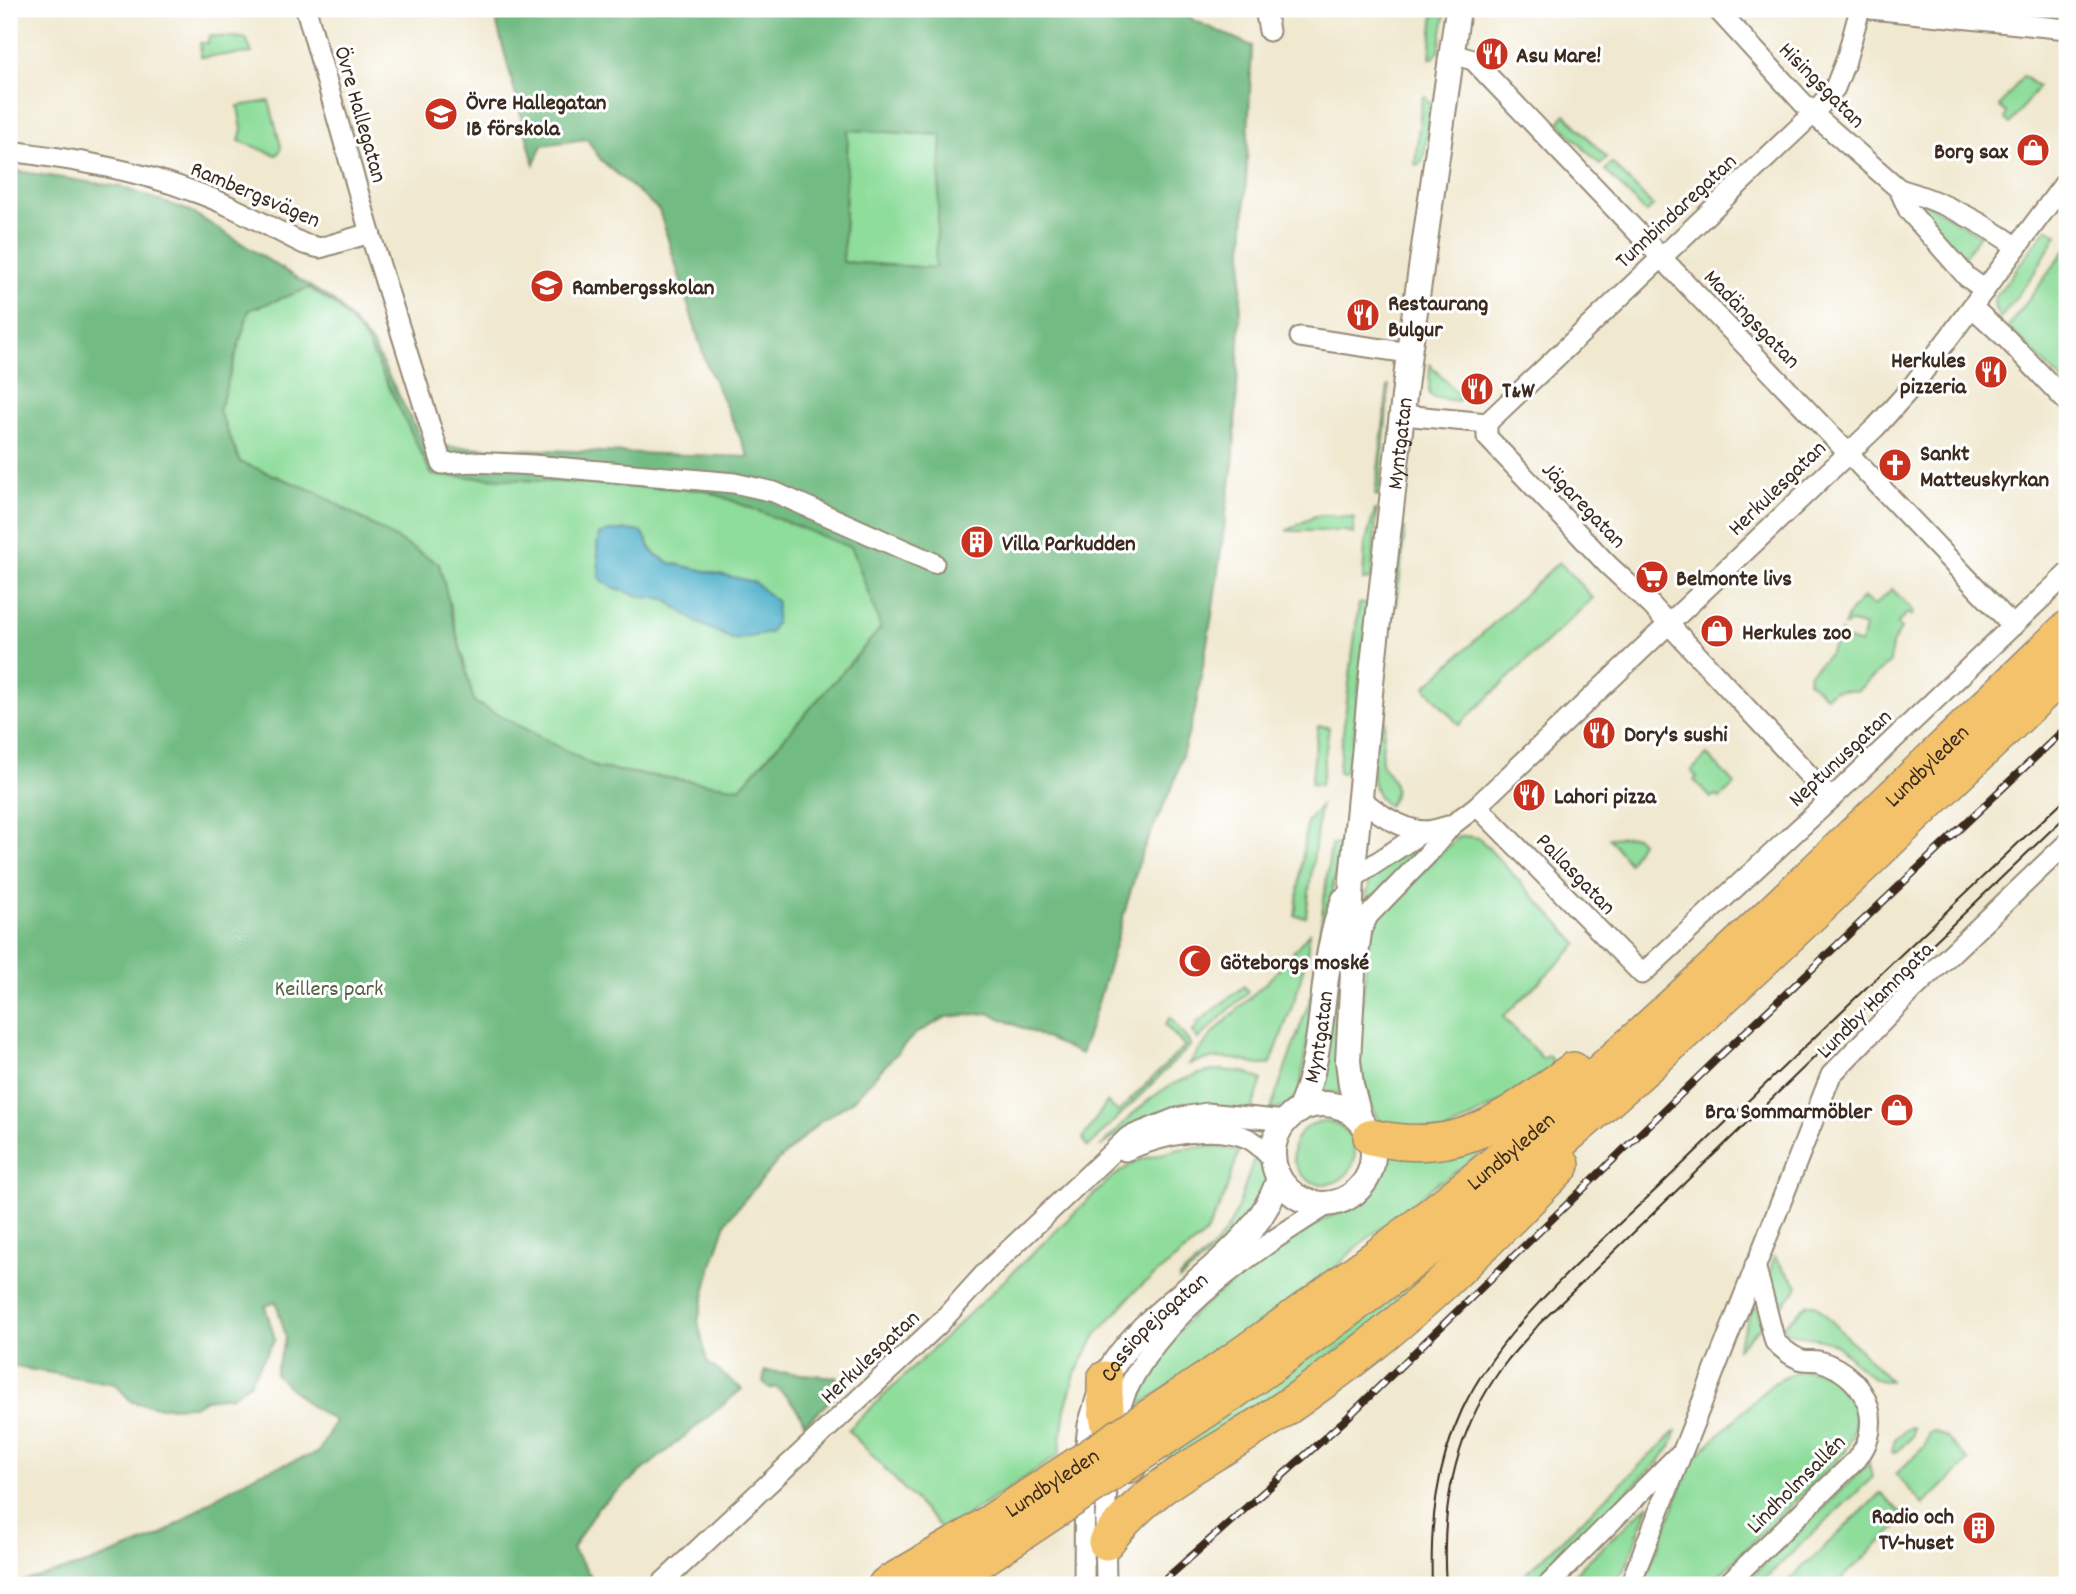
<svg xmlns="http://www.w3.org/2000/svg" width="2076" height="1594" font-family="Dekko,sans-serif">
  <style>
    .green { fill: #8edd9b; stroke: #64845c; stroke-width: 2; fill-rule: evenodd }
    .forest { fill: #72bc83; stroke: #567350; stroke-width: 2; fill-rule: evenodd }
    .water { fill: #49afc9; stroke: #426c74; stroke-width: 2 }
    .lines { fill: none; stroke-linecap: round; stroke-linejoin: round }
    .minor-casing { stroke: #968976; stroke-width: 23 }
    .tertiary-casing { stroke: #968976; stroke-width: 28 }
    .motorway-casing { stroke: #968976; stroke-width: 38 }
    .minor { stroke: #fff; stroke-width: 19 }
    .tertiary { stroke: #fff; stroke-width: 24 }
    .motorway { stroke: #f3c26a; stroke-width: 35 }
    .tram { stroke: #3b2a1e; stroke-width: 2 }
    .rail-casing { stroke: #3b2a1e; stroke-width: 8 }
    .rail { stroke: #fff; stroke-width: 5; stroke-dasharray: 16; stroke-linecap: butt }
    .motorway-bridge-casing { stroke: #968976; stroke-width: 38; stroke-linecap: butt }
    .motorway-bridge { stroke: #f3c26a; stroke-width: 35 }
    .labels { text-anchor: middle; stroke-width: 6; stroke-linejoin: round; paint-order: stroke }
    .poi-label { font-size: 23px; font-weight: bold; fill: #3b2a1e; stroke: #fff; text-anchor: start }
    .street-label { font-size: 23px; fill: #3b2a1e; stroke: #fff }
    .park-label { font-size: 23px; fill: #546044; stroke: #fff }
  </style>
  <rect width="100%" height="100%" fill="#fff"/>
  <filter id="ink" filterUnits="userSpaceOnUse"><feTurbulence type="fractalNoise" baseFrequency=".0143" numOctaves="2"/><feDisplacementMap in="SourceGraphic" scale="14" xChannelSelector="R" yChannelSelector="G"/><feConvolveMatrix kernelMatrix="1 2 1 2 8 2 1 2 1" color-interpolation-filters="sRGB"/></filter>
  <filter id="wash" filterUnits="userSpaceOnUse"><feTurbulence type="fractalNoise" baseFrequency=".00686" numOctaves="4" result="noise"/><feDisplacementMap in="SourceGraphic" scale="28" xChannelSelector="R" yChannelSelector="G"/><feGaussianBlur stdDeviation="1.57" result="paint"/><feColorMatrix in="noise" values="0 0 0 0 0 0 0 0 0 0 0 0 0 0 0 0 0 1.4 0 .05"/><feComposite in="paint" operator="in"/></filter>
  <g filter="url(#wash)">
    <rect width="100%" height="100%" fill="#f0e8cf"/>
    <!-- green -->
    <g class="green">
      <polygon points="1434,9 1446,9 1439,51 1433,58 1430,58"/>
      <polygon points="209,36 246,38 252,53 201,57 200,43 208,43"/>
      <polygon points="2023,76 2038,87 2010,124 2005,119 2007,113 1999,107"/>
      <polygon points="1425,96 1431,105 1431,109 1424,155 1422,162 1418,165 1415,164 1422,99"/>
      <polygon points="269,101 281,146 280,151 276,155 239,141 242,129 238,106"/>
      <polygon points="1565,114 1607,158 1600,165 1559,123"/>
      <polygon points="848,130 942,135 936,268 843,262"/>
      <polygon points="1612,163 1653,206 1646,213 1605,170"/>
      <polygon points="1925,203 1980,235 1964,257 1917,210 1919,204"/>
      <polygon points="2047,228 2057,234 2037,269 2000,319 1995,309 1994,299"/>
      <polygon points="2067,248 2067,386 2008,327"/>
      <path d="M309 288 338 307 365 338 432 475 705 490 852 548 881 628 740 788 598 768 474 702 439 564 316 492 240 462 219 411 249 310ZM609 531 642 532 654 553 670 563 754 582 698 623 665 599 642 597 612 587 597 547 599 535Z"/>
      <polygon points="1430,365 1459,395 1460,397 1458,401 1435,398 1429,394"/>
      <polygon points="1388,386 1389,386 1379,496 1375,495"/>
      <polygon points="1375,510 1377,510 1371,579 1363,580 1365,544"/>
      <polygon points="1328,515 1354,518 1353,534 1346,531 1286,531 1315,516"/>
      <polygon points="1402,528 1405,528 1397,604 1393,597"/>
      <polygon points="1559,562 1593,598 1459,725 1425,687"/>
      <polygon points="1892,589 1913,610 1912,616 1907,613 1897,624 1901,629 1892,644 1890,662 1857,691 1835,690 1826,696 1808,681 1809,674 1829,654 1841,632 1843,638 1861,644 1865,627 1849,622 1846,626 1844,626 1848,615 1863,597 1874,606"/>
      <polygon points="1362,603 1367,604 1367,610 1351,767 1341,774 1338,773 1357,619 1359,604"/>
      <path d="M1386 708 1381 764C1393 777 1401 790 1388 806 1361 788 1377 742 1380 715Z"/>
      <polygon points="1318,726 1329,727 1321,785 1311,784"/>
      <polygon points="1707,755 1735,784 1720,798 1715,795 1711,798 1694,780 1697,777 1691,771"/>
      <polygon points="1320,806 1306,917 1295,916 1307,822"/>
      <polygon points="1464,836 1479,838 1578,944 1503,1017 1543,1059 1548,1055 1555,1065 1533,1085 1445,1132 1387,1127 1375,1115 1364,1090 1359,1062 1359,1035 1368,941 1382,910 1458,837"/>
      <polygon points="1635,836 1641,842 1629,863 1609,838"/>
      <polygon points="1331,844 1341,845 1326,922 1299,1095 1285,1107 1270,1111 1312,994"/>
      <polygon points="1416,845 1420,847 1419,854 1365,904 1370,877"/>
      <path d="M1309 933 1307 955 1295 998 1271 1063C1260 1069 1246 1060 1233 1059 1218 1057 1204 1059 1189 1064L1214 1032 1275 974Z"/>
      <polygon points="1344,939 1339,1004 1341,1093 1317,1091"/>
      <polygon points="1244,986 1248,992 1198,1039 1192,1032 1198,1027 1196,1024"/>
      <polygon points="1170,1017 1191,1045 1088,1147 1086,1145 1083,1138 1107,1102 1118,1112 1185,1046 1165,1025"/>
      <path d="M1221 1070 1248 1073 1262 1080 1252 1109 1130 1127 1100 1147C1140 1108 1162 1077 1221 1070Z"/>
      <circle cx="1324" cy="1153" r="31"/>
      <polygon points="1510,1133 1441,1182 1440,1181 1354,1249 1330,1274 1126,1415 1144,1373 1192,1315 1268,1252 1320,1221 1361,1202 1376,1187 1383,1172 1385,1149"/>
      <polygon points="1213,1146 1239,1151 1224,1197 1205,1235 1134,1292 1096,1335 1075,1374 1065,1409 1059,1455 944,1531 848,1430 1110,1179 1136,1161 1179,1149"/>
      <path d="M1256 1153 1263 1159 1267 1171 1266 1187 1236 1234 1179 1280V1277C1195 1264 1212 1251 1223 1235 1240 1212 1246 1179 1256 1153Z"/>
      <polygon points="1471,1233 1401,1307 1184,1457 1162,1456"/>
      <polygon points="1774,1257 1798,1286 1795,1292 1775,1312 1768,1280"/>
      <path d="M1808 1304H1815L1890 1381C1865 1383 1853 1354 1832 1343 1815 1333 1797 1342 1782 1327Z"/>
      <polygon points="1753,1306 1756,1307 1762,1325 1736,1350"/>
      <path d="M1806 1370C1856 1373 1867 1412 1845 1452L1709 1585H1643L1692 1460 1772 1384 1795 1372Z"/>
      <polygon points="1910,1427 1913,1428 1913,1436 1895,1453 1892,1452 1895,1438"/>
      <polygon points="1677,1430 1671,1447 1658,1462 1530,1585 1514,1585"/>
      <polygon points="1934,1431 1947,1438 1969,1461 1923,1505 1896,1474 1924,1447 1929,1432"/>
      <polygon points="1869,1463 1872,1478 1758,1585 1743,1585"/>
      <polygon points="1881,1493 1906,1518 1835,1585 1784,1585"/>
      <polygon points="1649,1504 1627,1565 1613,1585 1608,1585 1603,1581 1599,1585 1562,1585"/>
    </g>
    <!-- forest -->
    <g class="forest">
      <path d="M493 9H1183L1193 20 1252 46 1234 455 1212 615 1195 711 1174 783 1142 852 1098 1003 1081 1054 989 1013 946 1017 915 1034 851 1102 821 1121 777 1162 727 1220 712 1265 698 1321 707 1362 742 1389 597 1508 572 1549 595 1582 593 1585H9L87 1564 160 1536 218 1496 259 1473 318 1453 335 1421 309 1405 275 1374 286 1337 276 1302 265 1306 275 1339 249 1383 232 1396 205 1399 194 1406 158 1407 132 1402 115 1384 11 1366 9 1370V170L121 187 190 211 335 302 372 344 425 446 749 457 706 363 659 210 601 160 587 139 542 145 534 164ZM848 130 942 135 935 268 843 262ZM309 288 338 307 365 338 432 475 705 490 852 548 881 628 740 788 598 768 474 702 439 564 316 492 240 462 219 411 249 310Z"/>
      <path d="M765 1371 837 1377 836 1395 805 1424C798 1408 789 1398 776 1387L770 1389 763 1382Z"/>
    </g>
    <!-- water -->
    <polygon class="water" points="627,530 642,532 653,553 670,563 754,582 777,602 776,622 770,633 734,640 698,623 665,599 642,597 612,587 600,579 597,547 599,535 609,531"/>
  </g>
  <g filter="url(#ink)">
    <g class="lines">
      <defs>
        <g id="minor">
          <polyline points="306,9 370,233 442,464 473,462 533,465 734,483 774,492 934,563"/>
          <polyline points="1265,9 1269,31"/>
          <polyline points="1717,9 1813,114 1899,189 1909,211 1967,277 1985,290"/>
          <polyline points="1871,9 2067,29"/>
          <polyline points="1452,54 1473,60 2013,626"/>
          <path d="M9 151C71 159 133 169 192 191 231 204 267 226 304 244L320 248 370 233"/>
          <path d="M1899 189C1941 201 1982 222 2017 247"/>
          <polyline points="1972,307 2007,339 2067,402"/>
          <polyline points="1300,337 1409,353"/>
          <polyline points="1403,415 1487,423 1487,437 1608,565 1651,605 1831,799"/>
          <polyline points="1487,423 1813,114 1835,88 1846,60 1860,9"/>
          <path d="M1360 798C1376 812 1402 830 1424 831 1433 831 1443 827 1452 825"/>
          <polyline points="1477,806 1642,974 1831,799 2067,574"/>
          <polyline points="1352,879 1424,831"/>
          <polyline points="1358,958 1362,929 1368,916 1426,856 1452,825 1477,806 1876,427 1911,388 2067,180"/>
          <path d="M1125 1151C1159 1136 1213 1122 1249 1139 1259 1144 1266 1153 1274 1161"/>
          <path d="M1115 1424C1139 1326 1249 1254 1329 1204"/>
          <polyline points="660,1585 939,1324 988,1270 1128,1137 1176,1118 1207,1113 1286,1121"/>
          <polyline points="1084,1585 1085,1451 1088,1425 1098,1392"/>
          <polyline points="1106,1585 1105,1519 1108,1471"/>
          <polyline points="1548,1585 1676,1457"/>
          <polyline points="1630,1585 1831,1075 1911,992 2067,843"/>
          <path d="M1726 1585 1857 1459C1868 1444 1872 1432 1870 1414 1866 1388 1844 1368 1819 1361 1814 1360 1808 1361 1803 1360 1793 1358 1783 1349 1775 1342L1755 1265"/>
        </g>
        <g id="tertiary">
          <circle cx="1323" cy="1154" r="50"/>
          <path id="s1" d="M1299 1111C1329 1044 1317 968 1344 900"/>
          <path id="s2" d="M1360 1120 1351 1085 1348 1061 1353 973 1349 946 1352 879 1372 673 1409 353 1458 9"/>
          <path id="s3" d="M1105 1379C1145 1300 1253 1264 1279 1178"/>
        </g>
        <g id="motorway">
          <path d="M1371 1137C1461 1158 1503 1119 1573 1070"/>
          <path id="s4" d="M1216 1373C1324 1297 1432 1219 1532 1132 1717 972 1890 798 2067 629"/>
          <path d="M1105 1379C1104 1411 1108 1440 1129 1465"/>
          <path d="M1230 1394C1340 1317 1447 1238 1549 1151 1729 999 1896 832 2067 670"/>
          <path d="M1106 1542C1141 1495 1184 1471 1234 1441 1264 1423 1294 1403 1322 1382 1410 1320 1487 1242 1562 1165"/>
          <polyline points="886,1585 968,1537"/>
          <polyline points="940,1585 982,1559"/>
        </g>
      </defs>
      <!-- minor casing -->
      <use href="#minor" class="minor-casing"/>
      <!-- tertiary casing -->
      <use href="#tertiary" class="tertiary-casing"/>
      <!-- motorway casing -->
      <use href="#motorway" class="motorway-casing"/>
      <!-- minor -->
      <use href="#minor" class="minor"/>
      <!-- tertiary -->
      <use href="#tertiary" class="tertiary"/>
      <!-- motorway -->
      <use href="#motorway" class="motorway"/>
      <!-- tram -->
      <g class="tram">
        <path d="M1432 1585C1430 1524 1436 1466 1462 1410 1502 1324 1597 1246 1665 1181 1798 1052 1933 924 2067 797"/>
        <path d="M1446 1585C1440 1504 1456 1427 1507 1361 1517 1348 1529 1337 1539 1324L1883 991 2067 815"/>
      </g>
      <defs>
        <polyline id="rail" points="1159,1585 1346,1419 1719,1057 2067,727"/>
      </defs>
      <!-- rail casing -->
      <use href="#rail" class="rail-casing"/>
      <!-- rail -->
      <use href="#rail" class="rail"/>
      <defs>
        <g id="motorway-bridge">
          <path id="s5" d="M968 1537 1216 1373"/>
          <polyline points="982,1559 1230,1394"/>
        </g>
      </defs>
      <!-- motorway-bridge casing -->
      <use href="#motorway-bridge" class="motorway-bridge-casing"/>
      <!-- motorway-bridge -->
      <use href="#motorway-bridge" class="motorway-bridge"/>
    </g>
  </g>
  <!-- icons -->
  <defs>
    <symbol id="restaurant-disc" viewBox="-11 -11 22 22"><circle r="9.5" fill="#c8321e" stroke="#fff"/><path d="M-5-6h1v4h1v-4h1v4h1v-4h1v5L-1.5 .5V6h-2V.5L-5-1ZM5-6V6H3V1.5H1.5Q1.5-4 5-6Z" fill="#fff"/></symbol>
    <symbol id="school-disc" viewBox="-11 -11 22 22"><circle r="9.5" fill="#c8321e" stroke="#fff"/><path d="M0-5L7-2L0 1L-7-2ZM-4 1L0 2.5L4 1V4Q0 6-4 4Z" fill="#fff"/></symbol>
    <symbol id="shop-disc" viewBox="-11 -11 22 22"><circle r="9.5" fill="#c8321e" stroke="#fff"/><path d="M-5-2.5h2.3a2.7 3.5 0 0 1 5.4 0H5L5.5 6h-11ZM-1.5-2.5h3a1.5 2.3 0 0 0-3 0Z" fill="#fff"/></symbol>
    <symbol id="church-disc" viewBox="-11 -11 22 22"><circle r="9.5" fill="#c8321e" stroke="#fff"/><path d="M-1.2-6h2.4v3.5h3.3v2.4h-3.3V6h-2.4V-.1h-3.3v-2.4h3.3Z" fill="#fff"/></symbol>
    <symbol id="building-disc" viewBox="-11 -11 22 22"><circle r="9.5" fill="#c8321e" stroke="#fff"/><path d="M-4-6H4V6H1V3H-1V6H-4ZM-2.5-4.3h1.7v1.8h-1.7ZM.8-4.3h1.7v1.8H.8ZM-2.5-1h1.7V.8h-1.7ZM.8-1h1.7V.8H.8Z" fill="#fff"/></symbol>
    <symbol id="supermarket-disc" viewBox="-11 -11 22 22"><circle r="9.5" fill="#c8321e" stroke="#fff"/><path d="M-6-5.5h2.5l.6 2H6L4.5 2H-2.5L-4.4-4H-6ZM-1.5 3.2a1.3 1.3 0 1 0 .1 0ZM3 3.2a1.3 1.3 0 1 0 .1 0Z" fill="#fff"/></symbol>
    <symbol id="mosque-disc" viewBox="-11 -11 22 22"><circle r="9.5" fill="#c8321e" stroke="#fff"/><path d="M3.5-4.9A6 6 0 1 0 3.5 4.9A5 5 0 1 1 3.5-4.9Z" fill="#fff"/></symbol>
  </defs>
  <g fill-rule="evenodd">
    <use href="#restaurant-disc" x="1473" y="35" width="38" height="38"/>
    <use href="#school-disc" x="422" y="95" width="38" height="38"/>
    <use href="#shop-disc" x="2014" y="131" width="38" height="38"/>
    <use href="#school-disc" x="528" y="267" width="38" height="38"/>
    <use href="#restaurant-disc" x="1344" y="296" width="38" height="38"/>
    <use href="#restaurant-disc" x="1972" y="353" width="38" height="38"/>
    <use href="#restaurant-disc" x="1458" y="370" width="38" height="38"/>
    <use href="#church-disc" x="1876" y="446" width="38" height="38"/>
    <use href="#building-disc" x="958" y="523" width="38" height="38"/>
    <use href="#supermarket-disc" x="1633" y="558" width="38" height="38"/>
    <use href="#shop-disc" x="1698" y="612" width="38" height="38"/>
    <use href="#restaurant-disc" x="1580" y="714" width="38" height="38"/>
    <use href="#restaurant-disc" x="1510" y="776" width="38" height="38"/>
    <use href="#mosque-disc" x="1176" y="942" width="38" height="38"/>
    <use href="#shop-disc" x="1878" y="1091" width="38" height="38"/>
    <use href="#building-disc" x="1960" y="1509" width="38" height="38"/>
  </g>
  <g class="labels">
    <!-- poi labels -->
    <g class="poi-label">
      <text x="1516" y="62">Asu Mare!</text>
      <text x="466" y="109">Övre Hallegatan<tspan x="466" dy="26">1B förskola</tspan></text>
      <text x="2008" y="158" text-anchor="end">Borg sax</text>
      <text x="572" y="294">Rambergsskolan</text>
      <text x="1388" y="310">Restaurang<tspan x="1388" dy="26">Bulgur</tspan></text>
      <text x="1966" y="367" text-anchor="end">Herkules<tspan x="1966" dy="26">pizzeria</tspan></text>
      <text x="1502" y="397">T&amp;W</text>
      <text x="1920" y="460">Sankt<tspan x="1920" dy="26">Matteuskyrkan</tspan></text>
      <text x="1002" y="550">Villa Parkudden</text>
      <text x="1676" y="585">Belmonte livs</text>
      <text x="1742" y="639">Herkules zoo</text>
      <text x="1624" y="741">Dory's sushi</text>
      <text x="1554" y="803">Lahori pizza</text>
      <text x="1220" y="969">Göteborgs moské</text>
      <text x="1872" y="1118" text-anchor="end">Bra Sommarmöbler</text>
      <text x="1954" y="1523" text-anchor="end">Radio och<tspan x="1954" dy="26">TV-huset</tspan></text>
    </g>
    <!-- street labels -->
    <g class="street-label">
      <text transform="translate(1823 84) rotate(45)" y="8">Hisingsgatan</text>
      <text transform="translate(362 114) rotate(74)" y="8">Övre Hallegatan</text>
      <text transform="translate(256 193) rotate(23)" y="8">Rambergsvägen</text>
      <text transform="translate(1675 210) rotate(-43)" y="8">Tunnbindaregatan</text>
      <text transform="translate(1753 318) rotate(46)" y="8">Madängsgatan</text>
      <text dy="8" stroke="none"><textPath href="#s2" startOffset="681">Myntgatan</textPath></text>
      <text transform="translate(1776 487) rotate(-44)" y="8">Herkulesgatan</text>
      <text transform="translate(1585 504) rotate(46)" y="8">Jägaregatan</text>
      <text transform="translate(1839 757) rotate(-43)" y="8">Neptunusgatan</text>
      <text dy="8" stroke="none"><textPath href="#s4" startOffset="936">Lundbyleden</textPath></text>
      <text transform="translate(1577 873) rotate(46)" y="8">Pallasgatan</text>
      <text transform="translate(1874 999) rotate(-45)" y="8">Lundby Hamngata</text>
      <text dy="8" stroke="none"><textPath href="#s1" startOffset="77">Myntgatan</textPath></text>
      <text dy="8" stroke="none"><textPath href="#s4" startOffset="369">Lundbyleden</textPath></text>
      <text dy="8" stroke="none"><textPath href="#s3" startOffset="72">Cassiopejagatan</textPath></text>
      <text transform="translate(869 1356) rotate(-43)" y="8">Herkulesgatan</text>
      <text dy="8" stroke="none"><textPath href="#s5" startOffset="100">Lundbyleden</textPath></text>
      <text transform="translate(1795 1483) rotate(-45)" y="8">Lindholmsallén</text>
    </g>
    <!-- park labels -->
    <g class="park-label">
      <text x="329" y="995">Keillers park</text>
    </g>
  </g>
  <!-- margin -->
  <rect width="2076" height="1594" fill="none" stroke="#fff" stroke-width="35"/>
</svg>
